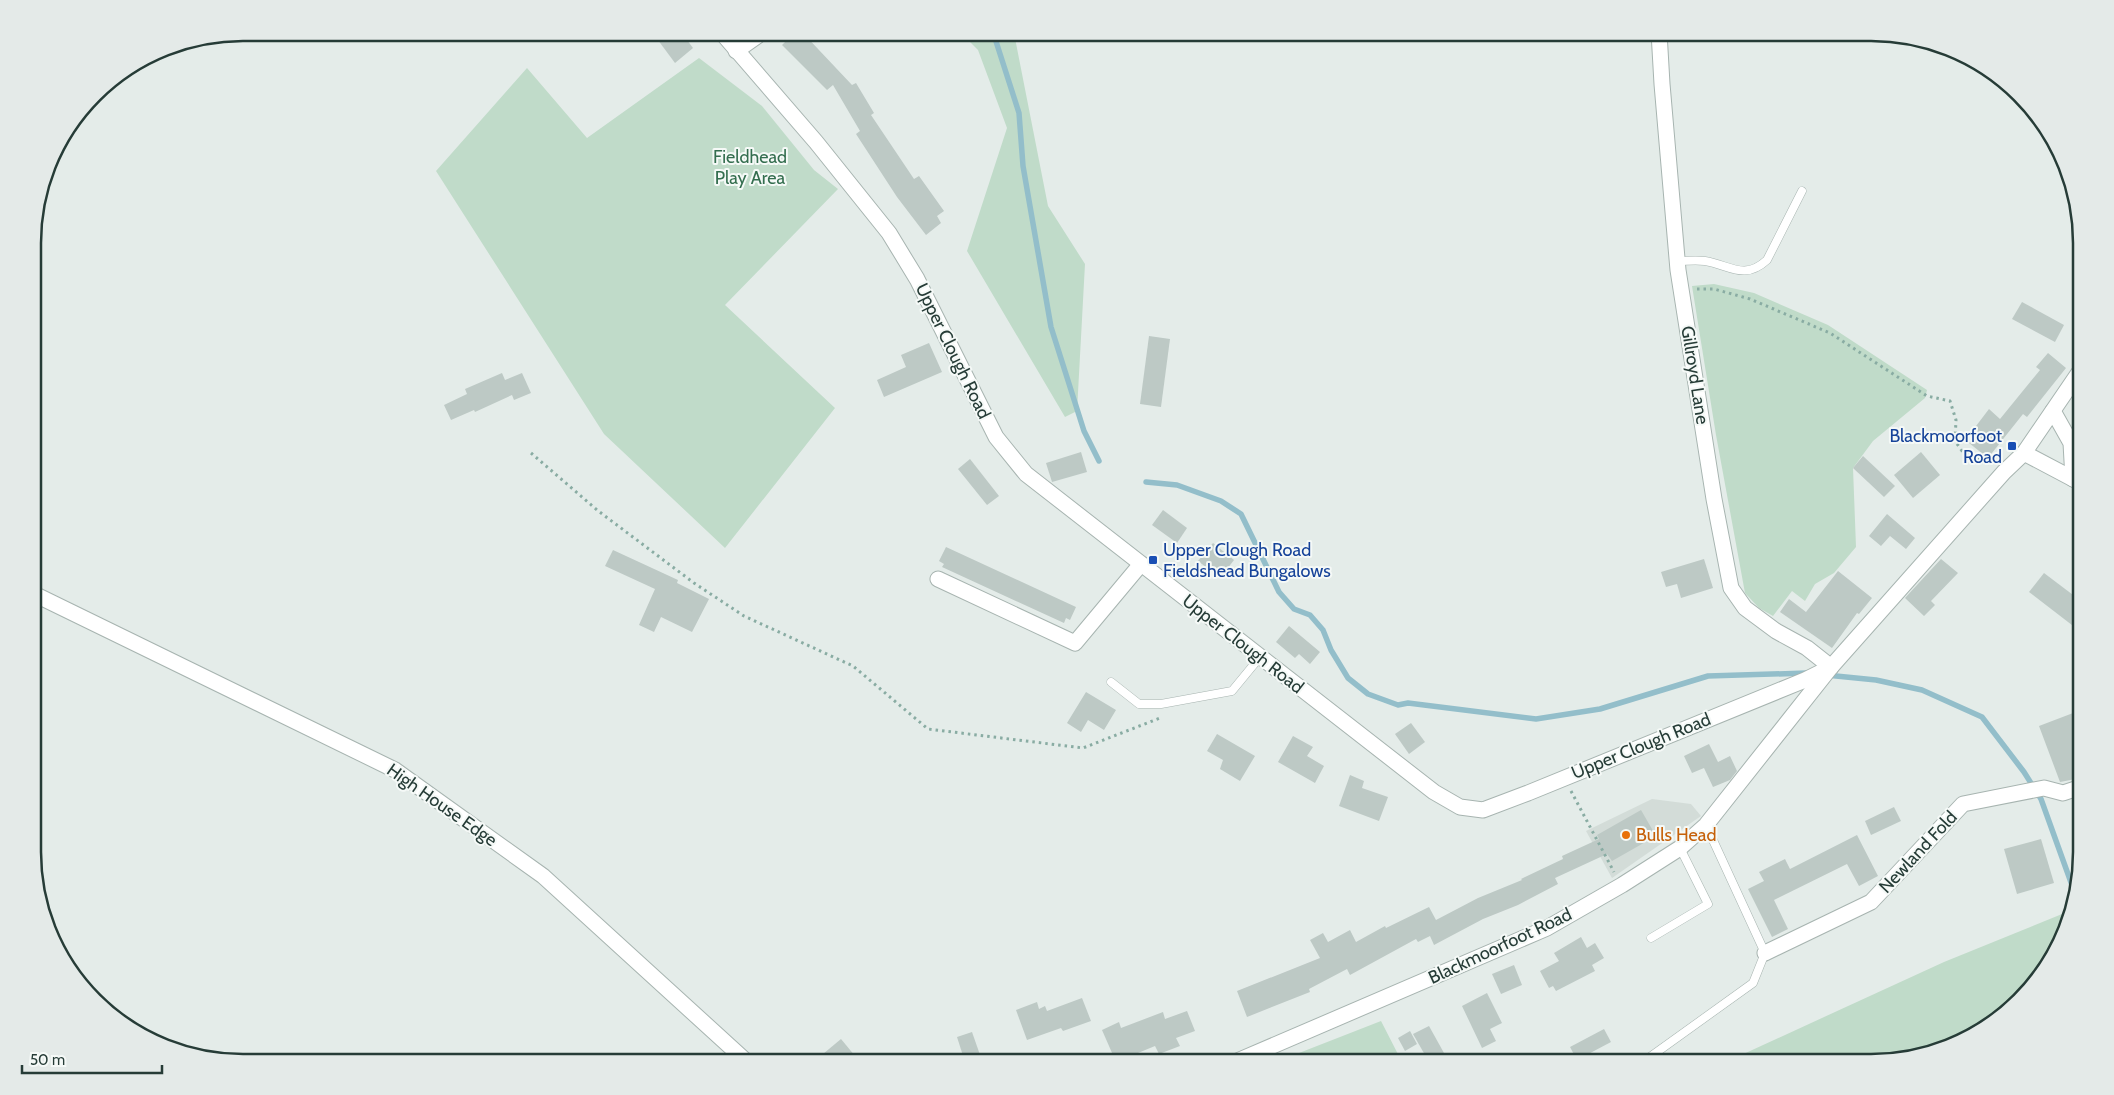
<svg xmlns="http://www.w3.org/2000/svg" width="2114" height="1095" font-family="Cabin,sans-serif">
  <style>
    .built { fill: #d3dcd8 }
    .green { fill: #c0dbc9 }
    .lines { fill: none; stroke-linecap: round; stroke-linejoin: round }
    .stream { stroke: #93beca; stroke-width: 5.5 }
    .building { fill: #bdc9c5 }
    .service-casing { stroke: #a7b4b0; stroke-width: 9 }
    .minor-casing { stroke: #a7b4b0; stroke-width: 17 }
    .tertiary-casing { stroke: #a7b4b0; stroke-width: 17 }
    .path { stroke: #89aca3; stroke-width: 3; stroke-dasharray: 2.5 4; stroke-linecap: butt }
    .service { stroke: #fff; stroke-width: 8 }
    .minor { stroke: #fff; stroke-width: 15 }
    .tertiary { stroke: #fff; stroke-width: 15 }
    .transit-dot { fill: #1a4fb4; stroke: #f5f9f7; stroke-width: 2 }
    .food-dot { fill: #e8710a; stroke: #f5f9f7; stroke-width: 2 }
    .labels { text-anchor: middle; stroke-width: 4; stroke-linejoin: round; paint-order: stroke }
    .park-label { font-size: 18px; fill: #346e4f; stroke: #f5f9f7 }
    .street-label { font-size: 18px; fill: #263c37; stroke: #f5f9f7 }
    .transit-label { font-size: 18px; fill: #164399; stroke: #f5f9f7; text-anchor: end }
    .food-label { font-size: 18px; fill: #c56008; stroke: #f5f9f7; text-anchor: start }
    .rim { fill: none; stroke: #263c37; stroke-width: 2.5 }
  </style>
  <rect width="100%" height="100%" fill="#e4ece9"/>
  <!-- built -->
  <polygon class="built" points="1652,799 1691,804 1701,816 1612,878 1586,831"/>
  <!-- green -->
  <g class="green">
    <polygon points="961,33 1014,33 1048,206 1085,264 1077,411 1065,417 967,251 1007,128 978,50"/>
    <polygon points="699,58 762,106 814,170 838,189 725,305 835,408 725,548 604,434 436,171 527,68 587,138"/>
    <polygon points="1714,284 1754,293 1828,325 1927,390 1925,398 1873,441 1853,468 1856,547 1834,573 1815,584 1805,601 1792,591 1773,616 1759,608 1745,593 1716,435 1692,286"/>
    <polygon points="2067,912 2060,945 2029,991 1987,1027 1938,1051 1884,1062 1726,1062 1944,962"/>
    <polygon points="1381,1021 1402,1062 1351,1062 1350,1060 1345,1062 1276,1062"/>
  </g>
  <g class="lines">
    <!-- stream -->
    <g class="stream">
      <polyline points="993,32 1019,113 1023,166 1051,327 1084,431 1099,461"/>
      <polyline points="1146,482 1177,485 1221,501 1241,514 1279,592 1294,609 1310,615 1323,630 1331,650 1348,678 1368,694 1398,705 1408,703 1536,719 1600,709 1708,676 1807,673"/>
      <polyline points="1826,675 1876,680 1922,690 1982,717 2024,772 2041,799 2073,888"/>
    </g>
  </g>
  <!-- building -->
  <g class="building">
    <polygon points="652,32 681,32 693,48 675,63"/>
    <polygon points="795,32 802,32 852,85 856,83 874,113 871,115 914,179 919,176 944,211 937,216 941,223 926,235 897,197 856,134 860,131 833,85 827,90 782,45"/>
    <polygon points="2022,302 2064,325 2055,342 2012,319"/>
    <polygon points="1149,336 1170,339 1161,407 1140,404"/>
    <polygon points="929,343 942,372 884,397 877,380 906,367 901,355"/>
    <polygon points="2048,353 2066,368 2027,417 2023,414 1988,458 1969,443 1977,433 1973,430 1989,409 2000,419 2040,370 2036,367"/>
    <polygon points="502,373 505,380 522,373 531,393 514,400 512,395 475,412 474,410 451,420 444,405 467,394 465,389"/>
    <polygon points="1081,452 1087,472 1052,482 1046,463"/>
    <polygon points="1921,452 1940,475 1913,498 1894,475"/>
    <polygon points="1863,456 1895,486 1884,497 1853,468"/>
    <polygon points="970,459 999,496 987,505 958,469"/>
    <polygon points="1163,510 1187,528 1177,543 1152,525"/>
    <polygon points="1887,514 1915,538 1906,549 1890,536 1881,546 1869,536"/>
    <polygon points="1213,543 1234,560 1220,578 1198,561"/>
    <polygon points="946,547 1076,607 1070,620 1066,618 1064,623 942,567 944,564 939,561"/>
    <polygon points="613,550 678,580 677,583 709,599 692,632 661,617 654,632 639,625 655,589 605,566"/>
    <polygon points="1704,559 1713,588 1681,598 1677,584 1666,587 1661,572"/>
    <polygon points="1941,559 1958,573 1931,601 1935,605 1924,616 1905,598"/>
    <polygon points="1838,571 1872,598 1859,614 1857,613 1832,648 1780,612 1789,599 1806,612"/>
    <polygon points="2044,573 2081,601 2081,632 2029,592"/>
    <polygon points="1289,626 1320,652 1310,664 1299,654 1295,658 1276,642"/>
    <polygon points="1086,692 1116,710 1104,730 1088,720 1081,732 1067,723"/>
    <polygon points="2081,710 2081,778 2060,782 2039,726"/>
    <polygon points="1411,723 1425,742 1409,754 1395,734"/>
    <polygon points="1217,734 1255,756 1240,781 1220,769 1223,760 1207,751"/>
    <polygon points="1293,736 1313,747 1307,756 1324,766 1315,783 1278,762"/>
    <polygon points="1709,744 1718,762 1730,756 1737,771 1730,780 1713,787 1704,768 1692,773 1684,756"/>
    <polygon points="1350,775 1364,781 1362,788 1388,797 1379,821 1339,806"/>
    <polygon points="1894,807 1901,821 1871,835 1865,821"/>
    <polygon points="1641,810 1656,836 1612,861 1607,854 1555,878 1558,884 1518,905 1483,919 1434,945 1430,936 1418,942 1416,939 1350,975 1347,969 1309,989 1310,992 1247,1017 1237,991 1320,958 1310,940 1323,933 1328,942 1350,930 1356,942 1385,926 1386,928 1429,907 1436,920 1478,898 1522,880 1521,879 1563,859 1562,856 1599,839 1597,835"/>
    <polygon points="1857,835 1878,876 1859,886 1847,864 1774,900 1788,929 1772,937 1748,889 1764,881 1759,872 1785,859 1790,869"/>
    <polygon points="2041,839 2054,883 2017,894 2004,849"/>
    <polygon points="1581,937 1587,948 1595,943 1604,958 1592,965 1595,971 1556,991 1553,986 1549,988 1540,971 1559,961 1554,953"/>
    <polygon points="1514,965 1522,985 1501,994 1492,974"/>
    <polygon points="1487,993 1502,1023 1490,1029 1496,1041 1482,1048 1462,1006"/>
    <polygon points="1082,998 1091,1021 1063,1031 1061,1028 1027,1040 1016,1010 1037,1002 1039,1009 1045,1006 1047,1011"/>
    <polygon points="1187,1011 1195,1031 1176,1038 1180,1046 1159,1054 1155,1046 1116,1062 1102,1030 1119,1022 1121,1028 1163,1012 1165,1019"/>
    <polygon points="1429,1026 1449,1062 1429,1062 1413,1034"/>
    <polygon points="1604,1029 1611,1042 1577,1060 1570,1047"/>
    <polygon points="1410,1031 1417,1044 1405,1051 1398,1038"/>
    <polygon points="972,1032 979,1052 982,1062 965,1062 957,1037"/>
    <polygon points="841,1039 860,1062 830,1062 823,1054"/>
  </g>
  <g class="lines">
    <defs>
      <g id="service">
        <path d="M1678 261C1686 261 1696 260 1705 261 1730 265 1744 281 1767 260L1802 191"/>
        <polyline points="2077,325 2080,321"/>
        <polyline points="1111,682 1139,704 1161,704 1232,691 1260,657"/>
        <polyline points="1651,938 1708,904 1680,848"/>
        <polyline points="1643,1062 1753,983 1765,953 1706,825"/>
      </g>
      <g id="minor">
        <polyline points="721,32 816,142 889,233 917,279 996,437 1026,474 1434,792 1460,807 1483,810 1528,793 1805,680 1831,667"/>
        <polyline points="736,51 763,32"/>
        <polyline points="2053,411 2071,443 2073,479"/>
        <polyline points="2024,453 2079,482"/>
        <polyline points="938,579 1075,643 1141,564"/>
        <polyline points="34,594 395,770 543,876 747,1062"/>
        <polyline points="1765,953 1871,902 1963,804 2044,788 2063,793 2081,787"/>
      </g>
      <g id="tertiary">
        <polyline points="1659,32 1662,84 1678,270 1714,499 1731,588 1745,608 1776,631 1807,648 1831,667"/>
        <polyline points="1235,1062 1547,928 1622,885 1680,848 1706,825 1831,667 2004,472 2024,453 2080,371"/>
      </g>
    </defs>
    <!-- service casing -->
    <use href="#service" class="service-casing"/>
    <!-- minor casing -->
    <use href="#minor" class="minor-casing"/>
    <!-- tertiary casing -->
    <use href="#tertiary" class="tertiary-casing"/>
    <!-- path -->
    <g class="path">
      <polyline points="1697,289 1714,289 1750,299 1830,333 1927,396 1950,401 1956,420 1955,441 1962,451 1989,465"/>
      <polyline points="531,453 597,510 694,583 744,616 853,666 928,729 1083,748 1160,718"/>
      <polyline points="1571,791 1614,872"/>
    </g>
    <!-- service -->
    <use href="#service" class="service"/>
    <!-- minor -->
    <use href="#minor" class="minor"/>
    <!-- tertiary -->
    <use href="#tertiary" class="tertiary"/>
  </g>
  <!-- markers -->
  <g class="transit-dot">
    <rect x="2007" y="441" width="10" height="10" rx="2.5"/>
    <rect x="1148" y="555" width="10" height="10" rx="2.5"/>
  </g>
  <circle class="food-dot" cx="1626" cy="835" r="5"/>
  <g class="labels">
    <!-- park labels -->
    <g class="park-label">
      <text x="750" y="163">Fieldhead<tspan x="750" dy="21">Play Area</tspan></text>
    </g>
    <!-- street labels -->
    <g class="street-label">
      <text transform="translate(953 351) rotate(64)" y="6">Upper Clough Road</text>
      <text transform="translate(1695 375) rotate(81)" y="6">Gillroyd Lane</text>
      <text transform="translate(1243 644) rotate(38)" y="6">Upper Clough Road</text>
      <text transform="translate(1641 746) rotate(-22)" y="6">Upper Clough Road</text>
      <text transform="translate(442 805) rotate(35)" y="6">High House Edge</text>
      <text transform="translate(1918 852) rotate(-47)" y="6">Newland Fold</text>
      <text transform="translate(1500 946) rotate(-25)" y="6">Blackmoorfoot Road</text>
    </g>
    <!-- transit labels -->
    <g class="transit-label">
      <text x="2002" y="442">Blackmoorfoot<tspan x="2002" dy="21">Road</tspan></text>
      <text x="1163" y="556" text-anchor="start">Upper Clough Road<tspan x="1163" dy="21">Fieldshead Bungalows</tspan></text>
    </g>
    <!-- food labels -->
    <g class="food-label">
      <text x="1636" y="841">Bulls Head</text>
    </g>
  </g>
  <!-- crop -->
  <path d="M0 0H2114V1095H0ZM243 41H1871A202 202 0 0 1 2073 243V852A202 202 0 0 1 1871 1054H243A202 202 0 0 1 41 852V243A202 202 0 0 1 243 41Z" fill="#e4eae8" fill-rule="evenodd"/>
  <path class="rim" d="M243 41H1871A202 202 0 0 1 2073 243V852A202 202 0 0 1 1871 1054H243A202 202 0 0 1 41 852V243A202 202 0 0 1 243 41Z"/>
  <!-- scale -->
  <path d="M22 1065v8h140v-8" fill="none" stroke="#263c37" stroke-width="2.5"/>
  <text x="30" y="1065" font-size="15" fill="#263c37" stroke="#f5f9f7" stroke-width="4" paint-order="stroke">50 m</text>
</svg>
